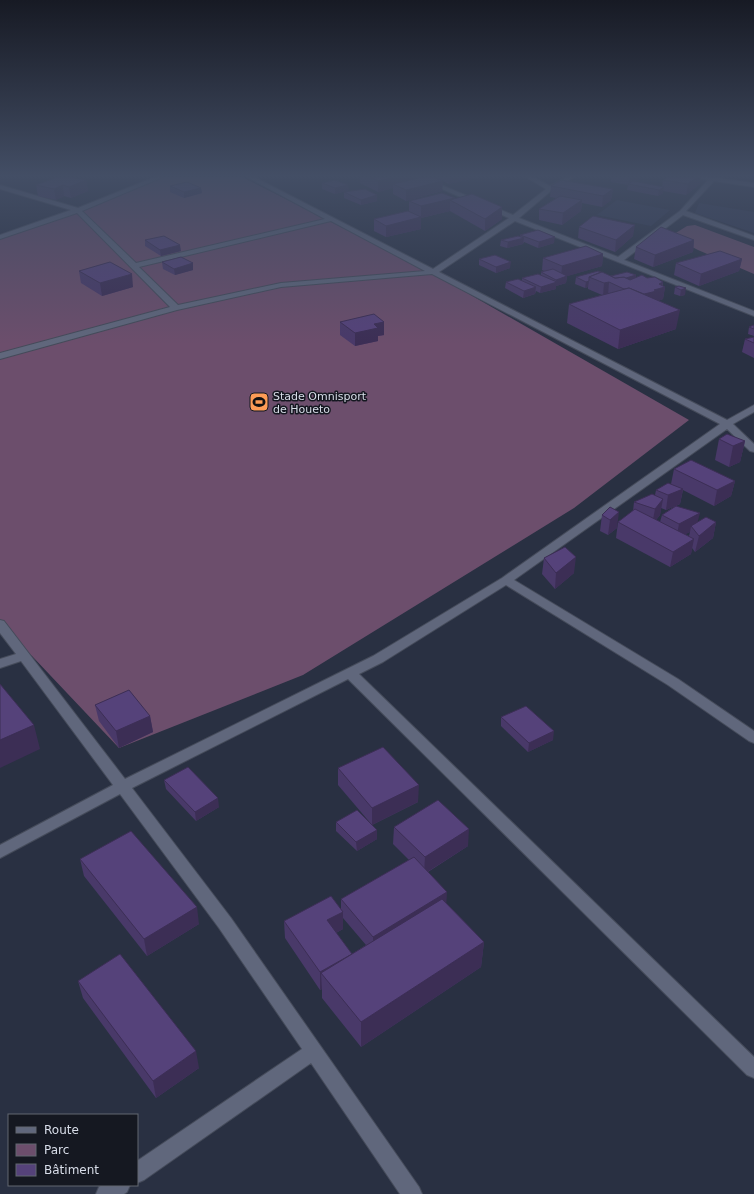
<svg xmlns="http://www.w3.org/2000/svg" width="754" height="1194" font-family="'DejaVu Sans',sans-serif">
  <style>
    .built { fill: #313952 }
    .green { fill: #6c4e6c }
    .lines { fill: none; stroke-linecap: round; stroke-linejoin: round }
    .street-casing { stroke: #454b5a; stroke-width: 2 }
    .street { fill: #60677c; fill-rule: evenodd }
    .wall { fill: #493969; fill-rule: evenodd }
    .shaded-wall { fill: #3c2e55 }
    .building { fill: #55427a; stroke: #3c2e55 }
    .labels { text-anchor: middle; stroke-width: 3; stroke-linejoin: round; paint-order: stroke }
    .far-poi-label { font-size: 11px; fill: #d8dde8; stroke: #151821; text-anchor: start }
  </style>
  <rect width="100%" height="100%" fill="#293042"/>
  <!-- built -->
  <g class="built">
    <polygon points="617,200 670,210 651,226 597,215"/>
    <polygon points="699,203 754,212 754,233 695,213"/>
  </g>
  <!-- green -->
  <g class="green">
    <polygon points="158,177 242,177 434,274 689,420 574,508 303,675 119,748 32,656 0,630 0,237"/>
    <polygon points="695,225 754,247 754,274 698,250 671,236 687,226"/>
  </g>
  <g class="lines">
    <defs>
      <g id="street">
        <path d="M155 177H163L82 211 136 263 325 219 247 177H254L433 269 509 218 414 177H422L513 215 546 189 526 177H533L550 186 567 177H574L552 190 519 218 618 257 680 211 708 180 697 178 696 177H710L754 183V187L714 181 686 211 754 236V240L683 215 624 260 754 311V316L515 221 439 272 727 420 754 405V412L733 424 754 444V452L750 451 727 429 514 580 678 679 754 731V743L749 741 668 685 506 585 383 662 359 674 754 1057V1078L747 1075 348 679 132 788 231 918 419 1187 422 1194H400L311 1063 144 1180 137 1183V1161L302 1049 219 928 120 794 0 858V845L113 785 21 661 0 668V659L16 654 0 633V620L4 621 125 779 373 656 502 578 720 424 432 274 281 287 177 310 0 359V353L170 307 77 213 0 239V235L71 210 0 189V185L78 208ZM331 221 425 271 281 283 178 305 139 267Z"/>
        <polygon points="102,1185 130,1185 127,1192 124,1194 96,1194 99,1187"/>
      </g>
    </defs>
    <!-- street casing -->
    <use href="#street" class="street-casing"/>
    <!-- street -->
    <use href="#street" class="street"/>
  </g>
  <!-- wall -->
  <g class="wall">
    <polygon points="360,177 418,177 418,178 434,177 476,177 475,178 449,184 443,181 442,191 406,201 393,194 393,188 378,192 360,183"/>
    <polygon points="611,177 641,177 641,178 635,182 662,187 663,180 700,184 686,195 663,191 663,193 658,196 627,190 628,185 611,182"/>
    <polygon points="86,180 88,191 71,198 64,196 56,200 38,196 36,185"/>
    <polygon points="322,183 349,190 335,194 322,189"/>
    <polygon points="170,186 201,188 202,193 184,198 170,192"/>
    <polygon points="551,186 613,189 611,200 602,207 582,203 581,211 562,225 539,220 539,209 556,198 550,197"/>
    <polygon points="344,192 377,201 361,205 344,198"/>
    <polygon points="455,199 502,219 485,231 450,211 421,218 421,229 386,237 374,231 374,219 409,212 409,201"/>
    <polygon points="579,227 633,236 615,252 578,238"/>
    <polygon points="520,235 554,243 538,248 524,242 523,244 507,248 500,246 501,240 520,236"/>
    <polygon points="145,240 181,251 161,256 145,246"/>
    <polygon points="694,240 693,252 653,267 634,259 636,247"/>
    <polygon points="603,254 602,266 567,276 566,283 556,286 556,289 540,293 536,291 535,294 523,298 505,288 506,282 522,281 522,278 541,275 541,272 544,271 542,270 543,258"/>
    <polygon points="479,259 510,268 496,273 479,265"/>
    <polygon points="742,259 739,271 699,286 674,275 676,263"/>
    <polygon points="162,262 193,263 193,270 175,275 163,269"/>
    <polygon points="79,271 133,287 102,296 81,283"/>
    <polygon points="636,275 635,278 647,278 663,282 663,286 665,287 663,299 658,301 676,329 618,349 567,323 569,304 602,295 588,289 588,287 585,288 575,284 576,277"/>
    <polygon points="679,286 685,295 680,296 674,294 675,287"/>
    <polygon points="340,322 384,322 384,335 378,336 378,341 355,346 340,335"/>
    <polygon points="754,325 754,336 748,334 749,327"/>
    <polygon points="754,337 754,358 742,352 745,339"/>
    <polygon points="719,439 745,441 740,462 729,467 715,460"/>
    <path d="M674 469 735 481 731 496 714 506 683 490 680 504 676 506 698 522H716L713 538 695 552 692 548 691 554 670 567 616 538 618 522 633 511 634 502 655 495 656 490 671 484ZM675 506 662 515 660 522 656 520 660 515 661 508 666 510ZM690 532 689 536 685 534Z"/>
    <polygon points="610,507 617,528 608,535 600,531 602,515"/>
    <polygon points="544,558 574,573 555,589 542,574"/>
    <polygon points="95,705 150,716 153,732 119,748 99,721"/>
    <polygon points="501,717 553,740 528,752 501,726"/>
    <polygon points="338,768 418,802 372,825 338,785"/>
    <polygon points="164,780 219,807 196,821 166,789"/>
    <polygon points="336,822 377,839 357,851 336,831"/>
    <path d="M394 827 468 846 428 872 446 903 484 942 481 967 361 1047 322 998V989L320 990 285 938 284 921 341 910V899L409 860 393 844ZM343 918 366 945 352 954 336 933 343 929Z"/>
    <polygon points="80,859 199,924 147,956 84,876"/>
    <polygon points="78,981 199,1068 156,1098 83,998"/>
  </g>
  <!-- shaded-wall -->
  <g class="shaded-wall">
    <polygon points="396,177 418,177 418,182 393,184 393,188 378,192 378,181"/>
    <polygon points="450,177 476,177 475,178 449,184"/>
    <polygon points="630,177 641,177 641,178 631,185 629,184"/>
    <polygon points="697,177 701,177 700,184 686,195 688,184"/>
    <polygon points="86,180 88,191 71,198 69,187"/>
    <polygon points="443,181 442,191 406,201 406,190"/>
    <polygon points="63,185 64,196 56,200 54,189"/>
    <polygon points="348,185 349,190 335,194 335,188"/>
    <polygon points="664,187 663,193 658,196 659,190"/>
    <polygon points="201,188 202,193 184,198 184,192"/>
    <polygon points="613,189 611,200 602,207 603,196"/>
    <polygon points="377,195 377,201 361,205 361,200"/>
    <polygon points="455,198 454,203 450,200 450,211 421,218 421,229 386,237 386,226 421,217 421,206"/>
    <polygon points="582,200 581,211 562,225 563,213"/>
    <polygon points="502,207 502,219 485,231 485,219"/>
    <polygon points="635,225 633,236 615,252 616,240"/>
    <polygon points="555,237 554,243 538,248 539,242"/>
    <polygon points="524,238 523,244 507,248 508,242"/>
    <polygon points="694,240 693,252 653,267 655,255"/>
    <polygon points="180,245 181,251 161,256 160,250"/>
    <polygon points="603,254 602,266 561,278 562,266"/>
    <polygon points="742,259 739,271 699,286 701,274"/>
    <polygon points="511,262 510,268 496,273 496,267"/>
    <polygon points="193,263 193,270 175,275 174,269"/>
    <polygon points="132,274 133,287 102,296 100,283"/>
    <polygon points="636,275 635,281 616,281"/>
    <polygon points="567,276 566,283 556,286 556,289 540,293 541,287 556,282 556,280"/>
    <polygon points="589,281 588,287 585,288 586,282"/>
    <polygon points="609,282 608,295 603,296 604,283"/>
    <polygon points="663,282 662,287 665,287 663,299 656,302 639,295 659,284"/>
    <polygon points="536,287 535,294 523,298 524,291"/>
    <polygon points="686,288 685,295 680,296 681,290"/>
    <polygon points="680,310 676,329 618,349 620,330"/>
    <polygon points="384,322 384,335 378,336 378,341 355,346 355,333 374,324"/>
    <polygon points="745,441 740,462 729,467 733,446"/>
    <polygon points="735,481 731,496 714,506 717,490"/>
    <polygon points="683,489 680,504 666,510 668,495"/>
    <polygon points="663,499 660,515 652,525 655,509"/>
    <polygon points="619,512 617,528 608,535 610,520"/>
    <polygon points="700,513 696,528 691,526 690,532 676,540 679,524"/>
    <polygon points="716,522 713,538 695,552 699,536"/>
    <polygon points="694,539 691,554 670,567 673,552"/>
    <polygon points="576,557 574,573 555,589 556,573"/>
    <polygon points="150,716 153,732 119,748 116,731"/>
    <polygon points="34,725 40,749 0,768 0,740"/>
    <polygon points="554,731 553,740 528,752 529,743"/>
    <polygon points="419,785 418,802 372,825 372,808"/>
    <polygon points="218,798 219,807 196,821 195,812"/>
    <polygon points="469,829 468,846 424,874 425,857"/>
    <polygon points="377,830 377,839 357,851 356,842"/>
    <polygon points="447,892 446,910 373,954 373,937"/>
    <polygon points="197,907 199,924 147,956 144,939"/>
    <polygon points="343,912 343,929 328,937 327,920"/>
    <polygon points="484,942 481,967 361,1047 361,1022"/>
    <polygon points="353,955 321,973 322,989 320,990 320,972"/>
    <polygon points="196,1051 199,1068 156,1098 153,1081"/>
  </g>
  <!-- building -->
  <g class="building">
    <polygon points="57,177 70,177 86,180 69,187 63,185 54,189 36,185"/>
    <polygon points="369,177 396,177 378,181"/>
    <polygon points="422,177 433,177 443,181 406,190 393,184"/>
    <polygon points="668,177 697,177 688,184 663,180"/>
    <polygon points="335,180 348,185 335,188 322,183"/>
    <polygon points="561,180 613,189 603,196 551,186"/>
    <polygon points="633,181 664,187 659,190 628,184"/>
    <polygon points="187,182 201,188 184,192 170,186"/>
    <polygon points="365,189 377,195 361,200 344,192"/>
    <polygon points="442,193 455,198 421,206 409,201"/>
    <polygon points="472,194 502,207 485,219 450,200"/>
    <polygon points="560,196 582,200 563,213 539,209"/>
    <polygon points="408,211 421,217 386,226 374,219"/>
    <polygon points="593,216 635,225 616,240 579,227"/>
    <polygon points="661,227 694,240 655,255 636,247"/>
    <polygon points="538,230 555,237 539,242 520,235"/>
    <polygon points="164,236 180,245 160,250 145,240"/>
    <polygon points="518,236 524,238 508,242 501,240"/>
    <polygon points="586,246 603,254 562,266 543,258"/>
    <polygon points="720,251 742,259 701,274 676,263"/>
    <polygon points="495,255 511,262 496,267 479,259"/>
    <polygon points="181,257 193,263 174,269 162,262"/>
    <polygon points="110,262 132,274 100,283 79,271"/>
    <polygon points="553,269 567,276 556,280 541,272"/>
    <polygon points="598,271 601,272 589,277 589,281 586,282 576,277"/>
    <polygon points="602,272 615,278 624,277 630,280 642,275 647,278 655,277 663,282 659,284 665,287 654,290 657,291 644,294 629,288 624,289 609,282 604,283 589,277"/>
    <polygon points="627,272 636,275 626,278 624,277 615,278 611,276"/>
    <polygon points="538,274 557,282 541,287 522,278"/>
    <polygon points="518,279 536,287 524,291 506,282"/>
    <polygon points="679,286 686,288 681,290 675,287"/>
    <polygon points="629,288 680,310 620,330 569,304"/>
    <polygon points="374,314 384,322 374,324 378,328 355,333 340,322"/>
    <polygon points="754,325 754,329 749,327"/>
    <polygon points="754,337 754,343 745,339"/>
    <polygon points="727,434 745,441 733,446 719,439"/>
    <polygon points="691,460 735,481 717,490 674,469"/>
    <polygon points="668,483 683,489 668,495 656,490"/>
    <polygon points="652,494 663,499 655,509 634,502"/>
    <polygon points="676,506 700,513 679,524 662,515"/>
    <polygon points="610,507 619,512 610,520 602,515"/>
    <polygon points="635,509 694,539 673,552 618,522"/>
    <polygon points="706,517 716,522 699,536 691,526"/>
    <polygon points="565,547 576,557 556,573 544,558"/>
    <polygon points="0,684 34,725 0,740"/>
    <polygon points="129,690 150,716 116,731 95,705"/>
    <polygon points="526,706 554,731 529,743 501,717"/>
    <polygon points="383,747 419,785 372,808 338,768"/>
    <polygon points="188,767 218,798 195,812 164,780"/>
    <polygon points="438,800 469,829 425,857 394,827"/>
    <polygon points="357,810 377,830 356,842 336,822"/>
    <polygon points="131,831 197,907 144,939 80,859"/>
    <polygon points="414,857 447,892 373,937 341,899"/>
    <polygon points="331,896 343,912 327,920 352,954 320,972 284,921"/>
    <polygon points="442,899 484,942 361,1022 321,973"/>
    <polygon points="120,954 196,1051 153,1081 78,981"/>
  </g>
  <!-- sky -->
  <linearGradient id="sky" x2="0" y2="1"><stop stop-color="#171a24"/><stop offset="0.51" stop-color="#434e65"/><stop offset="1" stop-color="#434e65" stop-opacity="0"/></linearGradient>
  <rect width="754" height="344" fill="url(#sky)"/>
  <!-- icons -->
  <defs>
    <symbol id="stadium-square" viewBox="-11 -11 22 22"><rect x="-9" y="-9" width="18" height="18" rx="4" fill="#fd9c56" stroke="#151821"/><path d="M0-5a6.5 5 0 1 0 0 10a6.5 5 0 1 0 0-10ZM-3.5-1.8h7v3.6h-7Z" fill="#111"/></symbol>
  </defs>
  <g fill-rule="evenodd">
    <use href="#stadium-square" x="248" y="391" width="22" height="22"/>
  </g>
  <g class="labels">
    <!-- far-poi labels -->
    <g class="far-poi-label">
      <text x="273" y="400">Stade Omnisport<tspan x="273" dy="13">de Houeto</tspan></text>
    </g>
  </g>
  <!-- legend -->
  <rect x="8" y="1114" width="130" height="72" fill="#151821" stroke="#636771"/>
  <rect x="16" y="1127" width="20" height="6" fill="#60677c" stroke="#636771"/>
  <text x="44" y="1134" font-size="12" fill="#d8dde8">Route</text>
  <rect x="16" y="1144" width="20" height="12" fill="#6c4e6c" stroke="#636771"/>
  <text x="44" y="1154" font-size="12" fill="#d8dde8">Parc</text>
  <rect x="16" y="1164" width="20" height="12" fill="#55427a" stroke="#636771"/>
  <text x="44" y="1174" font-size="12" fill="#d8dde8">Bâtiment</text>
</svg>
